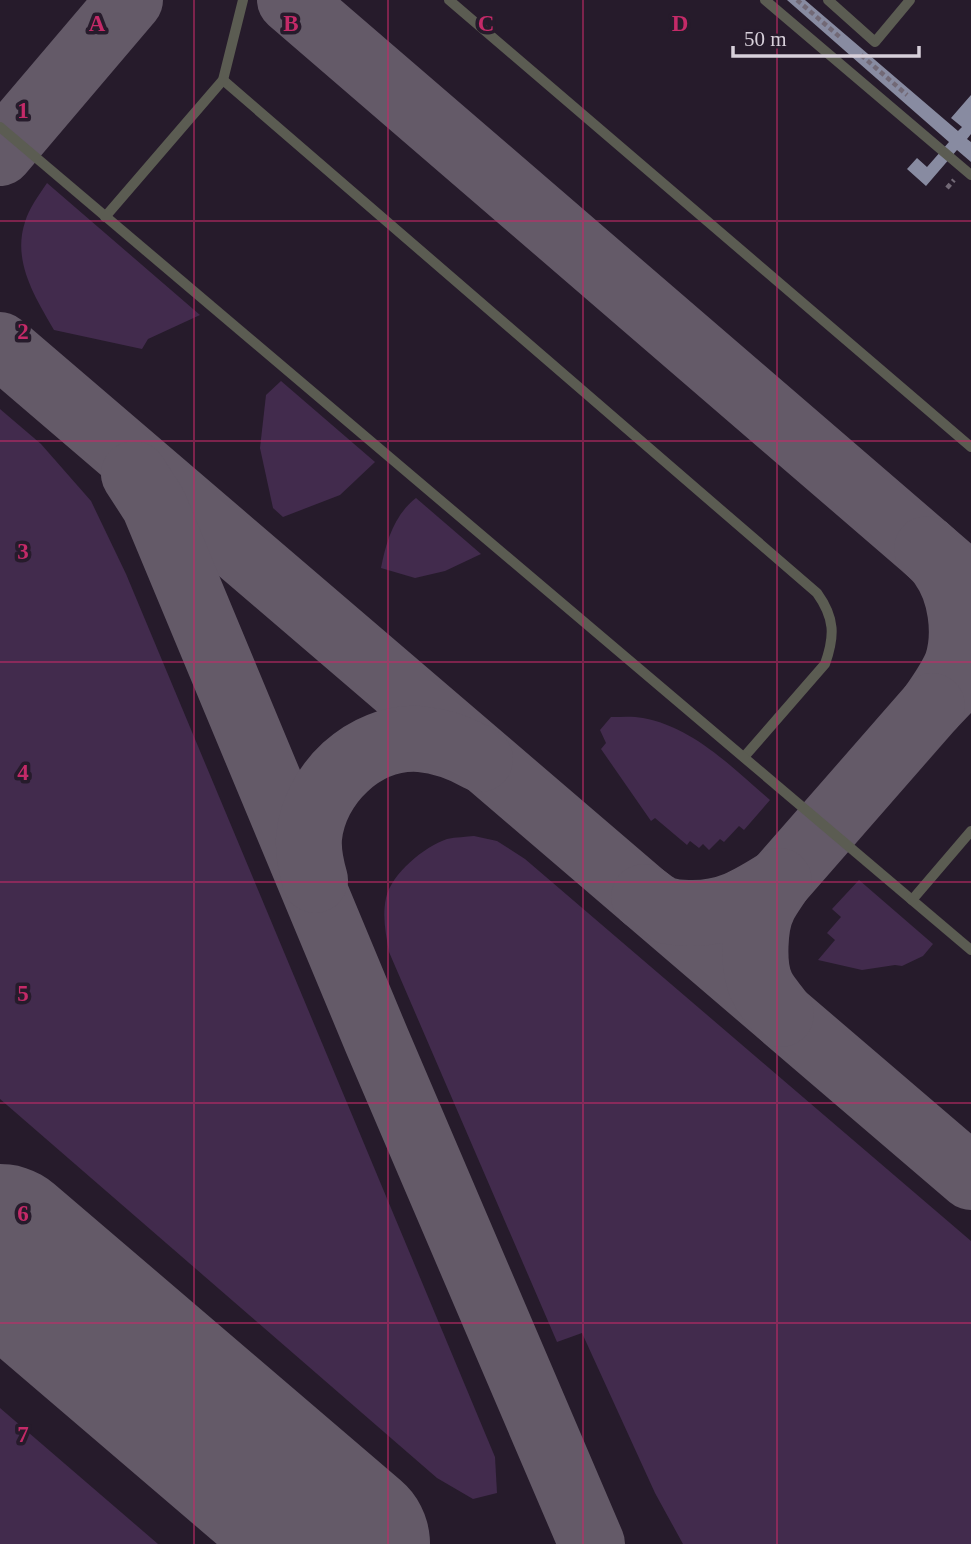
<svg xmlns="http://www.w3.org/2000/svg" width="971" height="1544" font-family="Georgia,serif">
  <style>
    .green { fill: #422b4d }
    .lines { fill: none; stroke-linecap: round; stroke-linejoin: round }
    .taxiway { stroke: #645a68; stroke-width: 66 }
    .runway { stroke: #645a68; stroke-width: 168 }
    .building { fill: #888ba1 }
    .path { stroke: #726976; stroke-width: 4.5; stroke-dasharray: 5 3.5; stroke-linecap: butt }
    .service { stroke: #5b5c52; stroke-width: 10 }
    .grid { fill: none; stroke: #c42a68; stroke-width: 2; stroke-opacity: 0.55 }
    .grid-label { font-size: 23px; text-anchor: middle; font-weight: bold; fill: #c42a68; stroke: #261b2b; stroke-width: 7; stroke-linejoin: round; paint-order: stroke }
  </style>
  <rect width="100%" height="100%" fill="#261b2b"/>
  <!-- green -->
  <g class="green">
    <path d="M47 183 200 315 148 339 142 349 54 330C35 297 12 261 25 222 29 208 39 195 47 183Z"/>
    <polygon points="281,381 375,462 340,495 283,517 273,508 260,448 266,395"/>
    <polygon points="0,409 41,444 91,501 126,574 495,1457 497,1493 473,1499 437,1478 0,1099"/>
    <path d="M416 498 481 554 445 571 415 578 381 568C386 542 394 515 416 498Z"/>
    <path d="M611 717C621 717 633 716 643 718 693 727 733 768 770 800L744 830 739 826 724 842 720 839 709 850 703 844 699 848 690 841 687 845 655 818 651 821 601 749 606 743 600 730Z"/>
    <path d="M474 836 497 841 525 859 971 1241V1544H683L655 1493 582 1333 557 1342 389 952C386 934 382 917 386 898 392 873 424 847 447 839 456 837 466 837 474 836Z"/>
    <polygon points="859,880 933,944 923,956 902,966 895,965 862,970 818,960 835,940 827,933 841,917 832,909"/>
    <polygon points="0,1408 158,1544 0,1544"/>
  </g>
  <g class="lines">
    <!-- taxiway -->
    <g class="taxiway">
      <polyline points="290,0 971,587"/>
      <polyline points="0,153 130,0"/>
      <polyline points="0,345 971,1177"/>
      <polyline points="134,474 154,505 377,1041 592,1544"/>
      <path d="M927 549C932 554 938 559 942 565 961 591 967 633 957 664 951 679 941 693 932 706L958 679 971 670"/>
      <path d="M315 880C311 866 308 852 309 838 314 784 364 736 419 739 441 741 461 748 480 759"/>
      <polyline points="779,881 932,706"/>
      <path d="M644 897C650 901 656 906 662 909 670 912 680 913 689 913 726 914 749 900 779 881 774 889 768 897 764 905 754 924 752 967 762 987 766 996 775 1005 781 1014"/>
    </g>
    <!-- runway -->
    <polyline class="runway" points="0,1248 346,1544"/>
  </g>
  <!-- building -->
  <polygon class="building" points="787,0 805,0 958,131 962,127 951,118 971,95 971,134 967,139 971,142 971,162 957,150 926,186 907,169 917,158 927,167 949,142"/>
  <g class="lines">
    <!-- path -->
    <g class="path">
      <polyline points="797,0 841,38"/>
      <polyline points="861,55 907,95"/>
      <polyline points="947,188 954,180"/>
    </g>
    <!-- service -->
    <g class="service">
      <polyline points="449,0 971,447"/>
      <polyline points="765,0 971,175"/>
      <polyline points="828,0 875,42 910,0"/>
      <path d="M223 80 817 593C835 618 835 636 825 664L744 757"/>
      <polyline points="0,127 971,950"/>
      <polyline points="105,217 223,80 243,0"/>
      <polyline points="912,900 971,831"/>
    </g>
  </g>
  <!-- grid -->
  <path class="grid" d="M194 0V1544M388 0V1544M583 0V1544M777 0V1544M0 221H971M0 441H971M0 662H971M0 882H971M0 1103H971M0 1323H971"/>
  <g class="grid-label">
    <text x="97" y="31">A</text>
    <text x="291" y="31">B</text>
    <text x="486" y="31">C</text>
    <text x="680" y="31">D</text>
    <text x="23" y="118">1</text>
    <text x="23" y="339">2</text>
    <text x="23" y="559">3</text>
    <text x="23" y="780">4</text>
    <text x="23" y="1001">5</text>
    <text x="23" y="1221">6</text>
    <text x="23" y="1442">7</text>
  </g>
  <!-- scale -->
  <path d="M733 46v10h186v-10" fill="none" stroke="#d7d0da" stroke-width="3.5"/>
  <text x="744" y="46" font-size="21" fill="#d7d0da" stroke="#261b2b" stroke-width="5" paint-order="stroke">50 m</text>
</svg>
